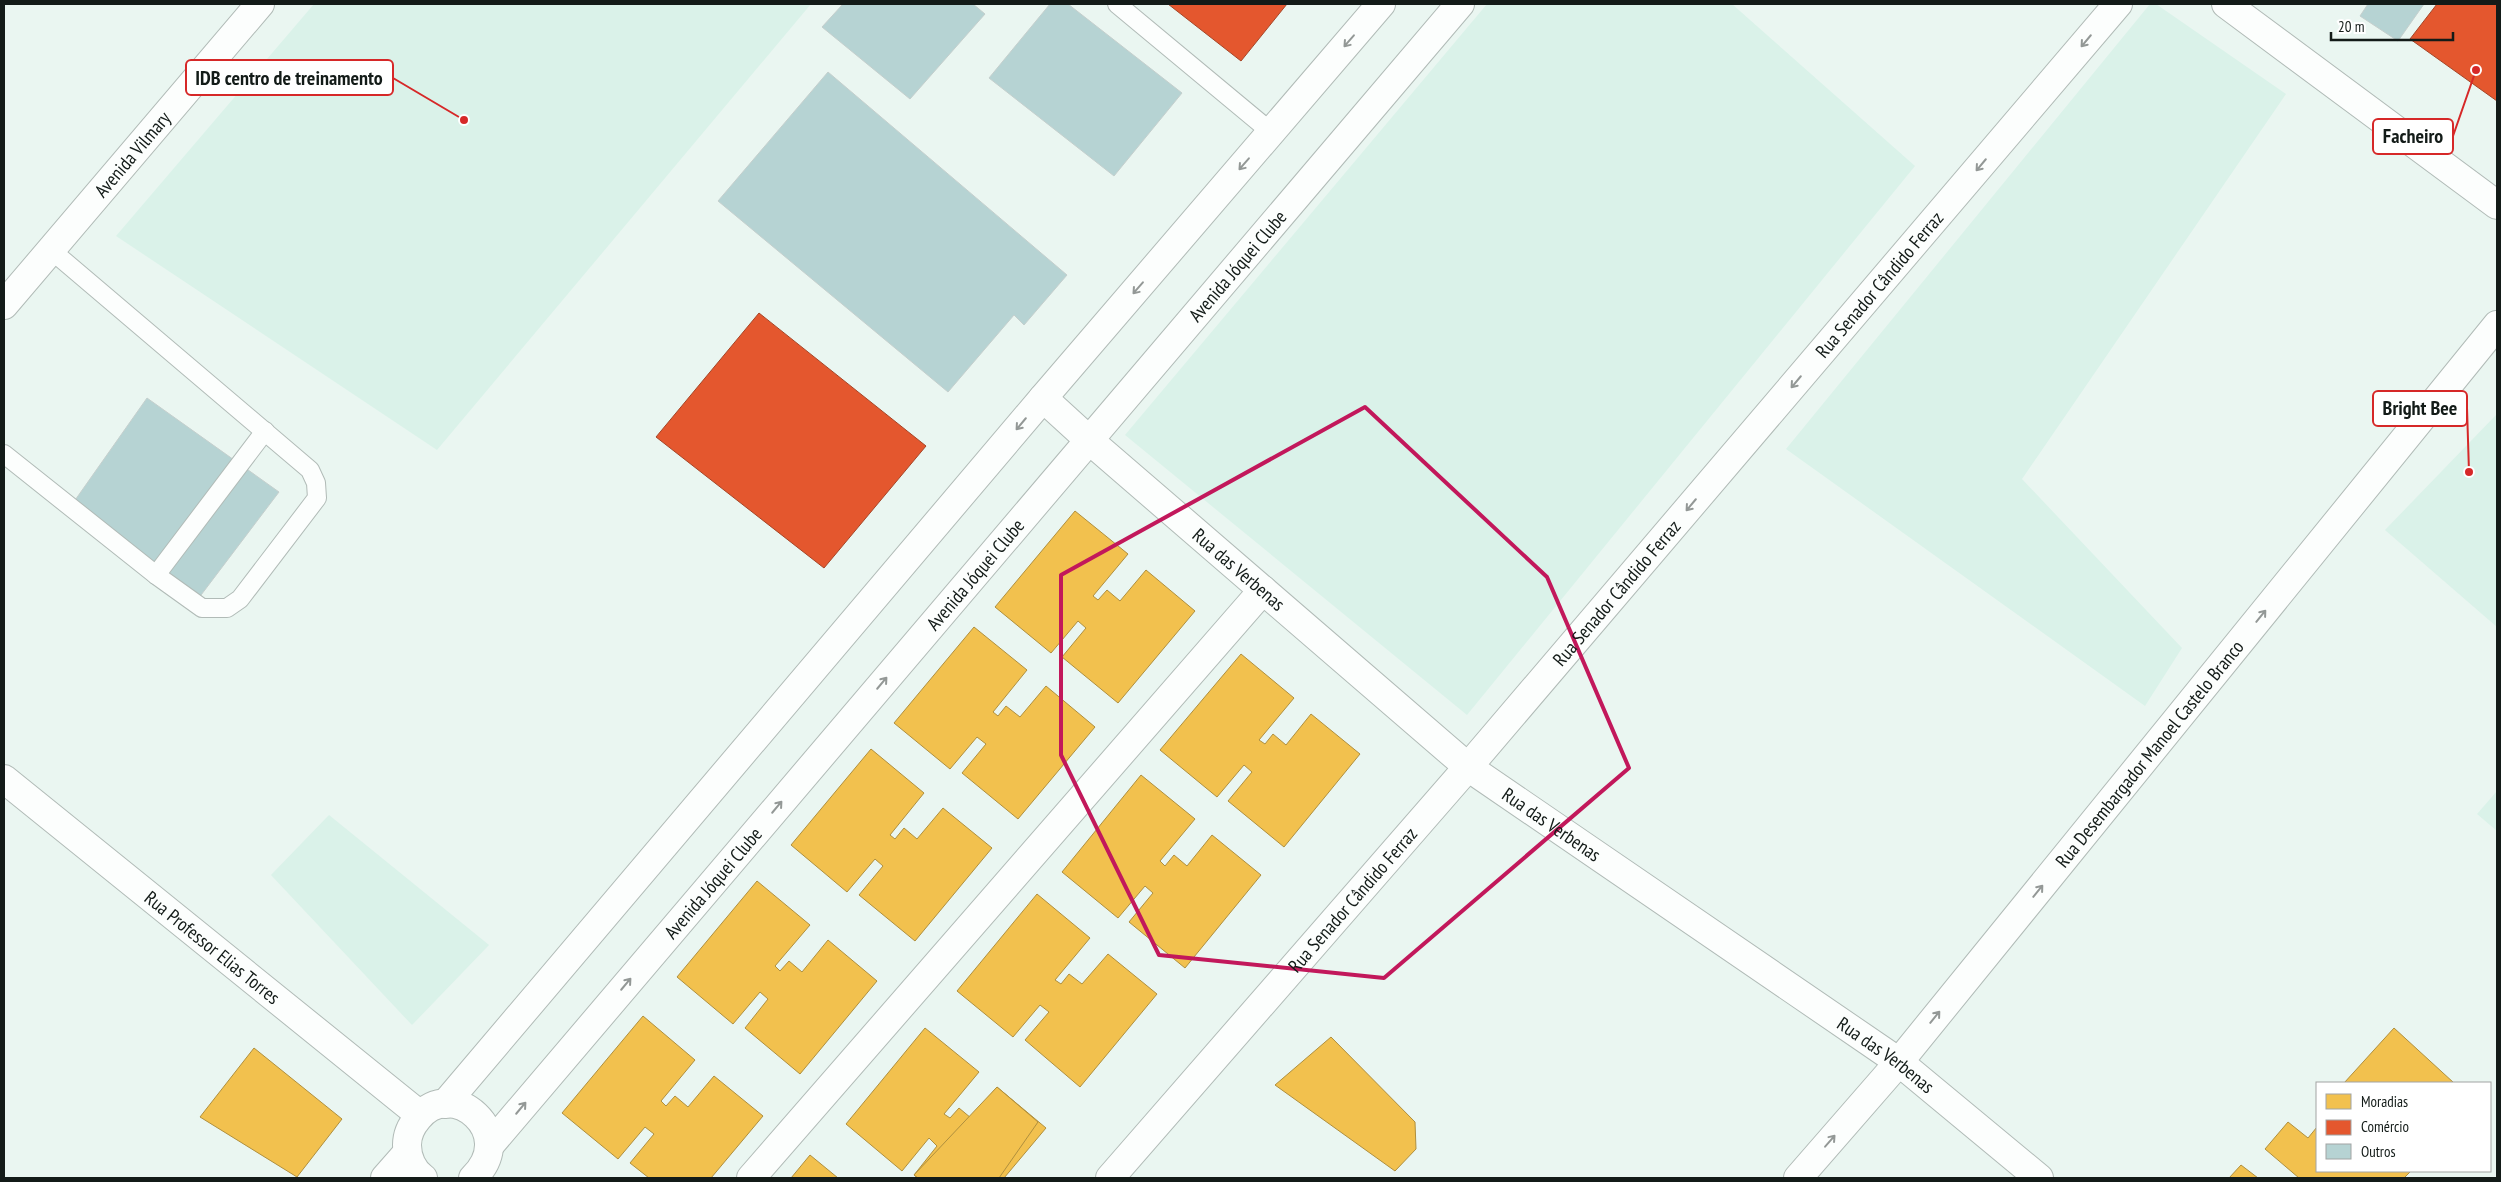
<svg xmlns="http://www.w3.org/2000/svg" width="2501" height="1182" font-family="'PT Sans Narrow',sans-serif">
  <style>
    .built { fill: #daf2e9 }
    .homes { fill: #f2c14e; stroke: #af8f3e }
    .shops { fill: #e4572e; stroke: #a54527 }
    .building { fill: #b6d3d3; stroke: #c5cfcd }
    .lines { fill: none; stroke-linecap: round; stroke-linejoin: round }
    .service-casing { stroke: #b1bbb7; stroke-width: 20 }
    .minor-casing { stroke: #b1bbb7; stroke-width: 30 }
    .tertiary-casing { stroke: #b1bbb7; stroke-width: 30 }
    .secondary-casing { stroke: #b1bbb7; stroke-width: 30 }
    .service { stroke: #fcfefd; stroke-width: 18 }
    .minor { stroke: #fcfefd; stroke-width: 28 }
    .tertiary { stroke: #fcfefd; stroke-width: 28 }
    .secondary { stroke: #fcfefd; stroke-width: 28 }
    .oneway { stroke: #939896 }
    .marked { fill: none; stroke: #c2185b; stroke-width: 4; stroke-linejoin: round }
    .labels { text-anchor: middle; stroke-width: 5; stroke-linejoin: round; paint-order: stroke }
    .street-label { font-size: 19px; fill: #131b18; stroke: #fff }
    .leader { fill: none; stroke: #d62828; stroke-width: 2 }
    .callout-dot { fill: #d62828; stroke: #fff; stroke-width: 2 }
    .callout { fill: #fff; stroke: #d62828; stroke-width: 2 }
    .callout-label { font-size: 20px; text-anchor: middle; font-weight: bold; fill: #131b18 }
  </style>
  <rect width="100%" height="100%" fill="#eaf6f1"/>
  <!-- built -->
  <g class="built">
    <polygon points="314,4 811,4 437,450 116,236"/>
    <polygon points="1487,4 1732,4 1915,166 1467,715 1125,435"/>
    <polygon points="2150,4 2156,4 2286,94 2022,479 2182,648 2145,706 1786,449"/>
    <polygon points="2497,414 2497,627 2385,530"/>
    <polygon points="2497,791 2497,831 2477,814"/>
    <polygon points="329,815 489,945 412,1025 271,875"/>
  </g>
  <!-- homes -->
  <g class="homes">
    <polygon points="1075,511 1128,554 1093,596 1098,600 1107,590 1120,601 1146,570 1195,611 1118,703 1062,657 1086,628 1078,621 1051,653 995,607"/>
    <polygon points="974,627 1027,670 993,712 998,716 1006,706 1020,717 1046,686 1095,727 1018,819 962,773 986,744 977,737 950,769 894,723"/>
    <polygon points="1241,654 1294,698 1259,740 1265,744 1273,734 1286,745 1311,714 1360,754 1284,847 1228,801 1252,772 1244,765 1217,797 1160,750"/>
    <polygon points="871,749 924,793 890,835 895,839 904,828 917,839 943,808 992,848 915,941 859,895 883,866 875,859 847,892 791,845"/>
    <polygon points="1141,775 1195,819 1160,861 1165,866 1174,855 1187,866 1212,835 1261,875 1185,968 1129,922 1153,893 1145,886 1118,918 1062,872"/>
    <polygon points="757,881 810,925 775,966 780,971 789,961 802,972 828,940 877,981 800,1074 745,1028 768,999 760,992 733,1024 677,977"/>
    <polygon points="1037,894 1090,938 1055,980 1061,984 1069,974 1082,984 1108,954 1157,994 1080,1087 1025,1040 1049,1012 1040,1005 1013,1037 957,991"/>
    <polygon points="643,1016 695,1060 661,1101 666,1106 675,1096 688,1107 714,1076 763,1116 711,1178 649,1178 630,1163 654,1134 645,1127 618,1159 562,1113"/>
    <polygon points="925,1028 979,1072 944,1114 950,1118 959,1108 971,1118 997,1087 1046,1128 1004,1178 918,1178 914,1175 937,1146 929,1138 902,1171 846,1124"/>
    <polygon points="2394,1028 2454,1083 2344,1083"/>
    <polygon points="1331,1037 1415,1122 1416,1149 1395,1171 1275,1085"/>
    <polygon points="254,1048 342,1119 297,1177 200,1117"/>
    <polygon points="997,1087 1038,1122 999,1178 918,1178 914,1175"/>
    <polygon points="2288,1122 2308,1138 2317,1127 2317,1171 2411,1171 2404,1178 2299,1178 2265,1149"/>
    <polygon points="810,1155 838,1178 791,1178"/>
    <polygon points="2241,1165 2258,1178 2229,1178"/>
  </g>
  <!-- shops -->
  <g class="shops">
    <polygon points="1168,4 1287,4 1241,61"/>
    <polygon points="2437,4 2497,4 2497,101 2410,39"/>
    <polygon points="759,313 926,446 824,568 656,437"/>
  </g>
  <!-- building -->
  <g class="building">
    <polygon points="843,4 973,4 985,14 910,99 822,27"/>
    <polygon points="1050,4 1068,4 1182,93 1114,176 989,78"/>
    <polygon points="2368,4 2424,4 2398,41 2360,16"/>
    <polygon points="828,72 1067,275 1024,325 1014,315 948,392 718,201"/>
    <polygon points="147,398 279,492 195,603 66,513"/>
  </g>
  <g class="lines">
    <defs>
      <g id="service">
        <polyline points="1117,4 1271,132"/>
        <polyline points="4,454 156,575 202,608 227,608 240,599 317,498 316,483 310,470 51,250"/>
        <polyline points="156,575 265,431"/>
      </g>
      <g id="minor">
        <path id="s1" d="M1089 440 1468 767 1899 1062 2039 1178"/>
        <path id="s2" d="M4 779 420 1115"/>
        <polyline points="751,1178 1263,590"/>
        <path id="s3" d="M1110 1178 1468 767 2118 4"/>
        <path id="s4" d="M1798 1178 1899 1062 2497 325"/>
      </g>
      <g id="tertiary">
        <path id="s5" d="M4 305 260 4"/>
      </g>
      <g id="secondary">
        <polyline points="2226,4 2497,205"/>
        <polyline points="1043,398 1089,440"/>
        <polyline points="445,1104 1043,398 1381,4"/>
        <path id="s6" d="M490 1145 1460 4"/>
        <polyline points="385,1178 407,1153"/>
        <path d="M423 1178C413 1171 407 1158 407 1145 407 1134 411 1126 418 1118 452 1076 520 1133 473 1178"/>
      </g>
    </defs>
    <!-- service casing -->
    <use href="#service" class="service-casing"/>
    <!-- minor casing -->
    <use href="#minor" class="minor-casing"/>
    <!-- tertiary casing -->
    <use href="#tertiary" class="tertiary-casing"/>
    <!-- secondary casing -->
    <use href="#secondary" class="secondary-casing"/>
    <!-- service -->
    <use href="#service" class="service"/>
    <!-- minor -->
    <use href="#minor" class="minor"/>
    <!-- tertiary -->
    <use href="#tertiary" class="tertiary"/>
    <!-- secondary -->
    <use href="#secondary" class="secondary"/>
  </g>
  <!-- one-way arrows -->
  <defs><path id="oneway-shaft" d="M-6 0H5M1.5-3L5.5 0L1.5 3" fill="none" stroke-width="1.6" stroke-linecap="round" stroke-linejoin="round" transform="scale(1.25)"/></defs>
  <g class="oneway">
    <use href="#oneway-shaft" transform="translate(1349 41) rotate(131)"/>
    <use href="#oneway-shaft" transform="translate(2086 41) rotate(130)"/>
    <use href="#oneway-shaft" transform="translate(1244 164) rotate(131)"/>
    <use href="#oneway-shaft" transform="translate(1981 165) rotate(130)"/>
    <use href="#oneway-shaft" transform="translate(1138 288) rotate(131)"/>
    <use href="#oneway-shaft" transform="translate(1796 382) rotate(130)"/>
    <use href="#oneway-shaft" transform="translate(1021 424) rotate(130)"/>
    <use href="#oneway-shaft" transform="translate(1691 505) rotate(130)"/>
    <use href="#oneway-shaft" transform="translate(2261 616) rotate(-51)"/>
    <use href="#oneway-shaft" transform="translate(882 683) rotate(-50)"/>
    <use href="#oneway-shaft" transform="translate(777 807) rotate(-50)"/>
    <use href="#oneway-shaft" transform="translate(2038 891) rotate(-51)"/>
    <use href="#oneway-shaft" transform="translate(626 984) rotate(-50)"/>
    <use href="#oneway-shaft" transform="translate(1935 1017) rotate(-51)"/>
    <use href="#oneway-shaft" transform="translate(521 1108) rotate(-50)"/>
    <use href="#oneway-shaft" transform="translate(1830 1141) rotate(-49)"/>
  </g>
  <!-- marked area -->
  <path class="marked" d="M1365 407 1547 577 1629 768 1384 978 1159 955 1061 755V575Z"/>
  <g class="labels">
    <!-- street labels -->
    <g class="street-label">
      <text dy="7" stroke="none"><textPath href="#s5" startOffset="198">Avenida Vilmary</textPath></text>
      <text dy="7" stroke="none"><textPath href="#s6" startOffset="1154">Avenida Jóquei Clube</textPath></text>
      <text dy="7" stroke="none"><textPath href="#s3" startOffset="1179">Rua Senador Cândido Ferraz</textPath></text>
      <text dy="7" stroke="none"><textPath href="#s1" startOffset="198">Rua das Verbenas</textPath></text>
      <text dy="7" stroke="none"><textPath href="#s6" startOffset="749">Avenida Jóquei Clube</textPath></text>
      <text dy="7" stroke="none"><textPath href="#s3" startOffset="774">Rua Senador Cândido Ferraz</textPath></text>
      <text dy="7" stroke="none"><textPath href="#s4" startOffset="551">Rua Desembargador Manoel Castelo Branco</textPath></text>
      <text dy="7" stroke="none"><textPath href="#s1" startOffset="602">Rua das Verbenas</textPath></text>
      <text dy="7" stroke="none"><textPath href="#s6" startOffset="344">Avenida Jóquei Clube</textPath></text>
      <text dy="7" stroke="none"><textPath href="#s3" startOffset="369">Rua Senador Cândido Ferraz</textPath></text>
      <text dy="7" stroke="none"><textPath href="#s2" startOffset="268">Rua Professor Elias Torres</textPath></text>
      <text dy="7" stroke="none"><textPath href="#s1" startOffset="1008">Rua das Verbenas</textPath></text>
    </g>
  </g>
  <!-- callouts -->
  <path class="leader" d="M464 120L393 78M2476 70L2453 136M2469 472L2467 408"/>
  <g class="callout-dot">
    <circle cx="464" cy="120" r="5"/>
    <circle cx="2476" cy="70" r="5"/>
    <circle cx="2469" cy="472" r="5"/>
  </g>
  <g class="callout">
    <rect x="186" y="60" width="207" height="35" rx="5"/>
    <rect x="2373" y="119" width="80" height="35" rx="5"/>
    <rect x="2373" y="391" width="94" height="35" rx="5"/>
  </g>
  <g class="callout-label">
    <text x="289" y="85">IDB centro de treinamento</text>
    <text x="2413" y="143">Facheiro</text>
    <text x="2420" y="415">Bright Bee</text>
  </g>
  <!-- border -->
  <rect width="2501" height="1182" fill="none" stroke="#131b18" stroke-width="10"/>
  <!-- legend -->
  <rect x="2316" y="1082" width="175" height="90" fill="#ffffff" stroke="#a1a4a3"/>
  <rect x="2326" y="1094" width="25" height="15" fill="#f2c14e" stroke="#a1a4a3"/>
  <text x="2361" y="1107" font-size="15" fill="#131b18">Moradias</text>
  <rect x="2326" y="1120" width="25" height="15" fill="#e4572e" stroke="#a1a4a3"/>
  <text x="2361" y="1132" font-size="15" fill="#131b18">Comércio</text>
  <rect x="2326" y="1144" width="25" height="15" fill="#b6d3d3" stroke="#a1a4a3"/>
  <text x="2361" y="1157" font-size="15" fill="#131b18">Outros</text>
  <!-- scale -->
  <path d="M2331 32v8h122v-8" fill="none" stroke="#131b18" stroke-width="2.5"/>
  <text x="2338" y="32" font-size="15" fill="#131b18" stroke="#ffffff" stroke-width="4" paint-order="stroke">20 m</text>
</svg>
